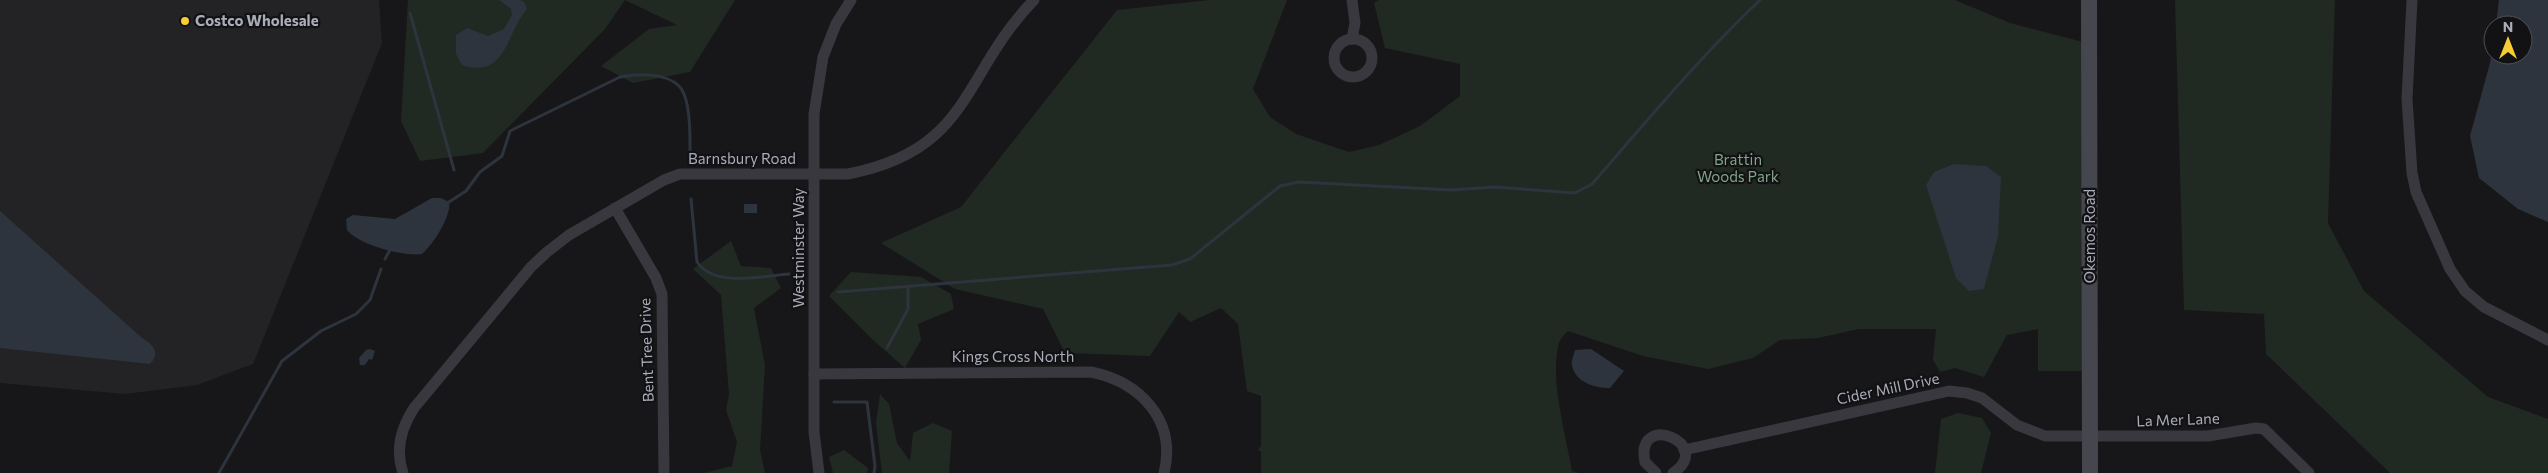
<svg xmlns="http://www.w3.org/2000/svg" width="2548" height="473" font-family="Commissioner,sans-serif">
	<rect width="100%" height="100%" fill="#171719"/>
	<path fill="#232326" d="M0,0H379L382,43L253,364L197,385L125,394L0,383Z"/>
	<g fill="#212923">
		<path d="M408,0H735L690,72L633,83L601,66L649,29L677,25L625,0L605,29L483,153L420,161L401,121Z"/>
		<path d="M1210,0H1287L1253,89L1270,117L1296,134L1349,152L1379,145L1420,126L1460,96V64L1385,48L1374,3L1379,0H1955L2010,23L2083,42L2082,371H2038V329L2007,335L1984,377L1955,368L1940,372L1933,360L1936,329H1859L1818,338L1780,340L1753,358L1708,369L1643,356L1568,331C1565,334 1560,339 1559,343C1549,378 1566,435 1572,471L1579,473H1261V451H1258L1261,445V396L1247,391L1238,324L1221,308L1190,322L1179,312L1150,356L1065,353L1043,309L955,289L881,243L961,207L1117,10Z"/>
		<path d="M2175,0H2335L2328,223L2364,291L2488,397L2548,419V473H2390L2266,354L2264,314L2184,310Z"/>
		<path d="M731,241L741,266L771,268L781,288L754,308L765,365L760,450L765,473H704L732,466L737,442L726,410L729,394L721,295L693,269Z"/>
		<path d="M851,272L921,277L951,294L954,309L918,324L921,340L905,368L873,340L829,296Z"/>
		<path d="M880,394L889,404L897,443L910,461L913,433L933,423L952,431L949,473H882L876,423Z"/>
		<path d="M1958,413L1982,418L1991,433L1981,473H1935L1941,419Z"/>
		<path d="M844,450L868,468L867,473H833L829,457Z"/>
	</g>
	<g fill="#2d343d">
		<path d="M499,0H520L524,2L527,9C506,32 507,80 462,65L456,54V35L467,28L488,36L504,29L512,15L511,9Z"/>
		<path d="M2499,0H2548V222L2518,209L2479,178L2470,136L2490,63L2493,44V55H2523V25H2496Z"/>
		<path d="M1954,164L1986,166L2001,177L1998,236L1984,289L1969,291L1956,278L1926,185L1934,172Z"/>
		<path d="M432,198H441L449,202C452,215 433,245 422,254C404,257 359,245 347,230L346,219L353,215L395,219Z"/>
		<rect x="744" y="204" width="13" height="9"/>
		<path d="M0,211L142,338C153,344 161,353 150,364L0,348Z"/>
		<path d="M370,349L375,351L372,360L369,359L365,365H360L359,358L366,350Z"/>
		<path d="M1591,349L1624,371L1610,388C1596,388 1575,383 1572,365C1571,361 1574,354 1575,350Z"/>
	</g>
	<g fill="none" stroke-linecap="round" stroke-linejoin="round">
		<g stroke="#2d343d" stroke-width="3">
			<path d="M410,13L454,170"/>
			<path d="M691,199L697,262C715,288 762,276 789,274"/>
			<path d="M449,202L466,191L480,172L502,156L510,131L620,77C637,74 665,72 679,86C691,98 690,137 690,153"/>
			<path d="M385,259L390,250"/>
			<path d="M838,292L1172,265L1190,259L1280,186L1299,182L1451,190L1495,187L1575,193L1592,184C1646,122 1700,57 1760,0"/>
			<path d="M887,348L908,309V287"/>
			<path d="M834,402H867L875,466L874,473"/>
			<path d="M219,473L282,361L321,331L356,314L370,300L381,269"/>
		</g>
		<g stroke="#38383e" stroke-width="11">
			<path d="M1352,0L1355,23L1352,39"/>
			<path d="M2412,0L2407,99L2412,173L2416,192L2450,269L2465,291L2484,307L2548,340"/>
			<circle cx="1353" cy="58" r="19"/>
			<path d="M615,208L656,278L662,294L664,473"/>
			<path d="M814,374L1091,372C1140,382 1177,420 1164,473"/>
			<path d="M1684,450L1949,391L1967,393L1982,398L2017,425L2045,436H2208L2256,428L2264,429L2309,473"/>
			<path d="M403,473C395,450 401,428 414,408L531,267L547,252L569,235L664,180L680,174H848C972,150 961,75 1034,0"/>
			<path d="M819,473L814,432V114L823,57L836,24L851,0"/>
			<path d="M1656,473L1645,462C1634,410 1716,444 1673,473"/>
		</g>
		<path stroke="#46474e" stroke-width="16" d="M2089,0L2090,473"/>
	</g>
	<circle fill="#f6cd32" stroke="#121214" stroke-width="2" cx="185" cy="21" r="5"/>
	<g text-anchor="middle" stroke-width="4.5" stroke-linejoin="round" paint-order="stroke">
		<g font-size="15" font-weight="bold" fill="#a9acb9" stroke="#121214" text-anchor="start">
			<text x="195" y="26">Costco Wholesale</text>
		</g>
		<g font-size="15" fill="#a9acb9" stroke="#121214">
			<text x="742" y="164">Barnsbury Road</text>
			<text transform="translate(2090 236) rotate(-90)" y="5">Okemos Road</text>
			<text transform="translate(799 248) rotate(-90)" y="5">Westminster Way</text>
			<text transform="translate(647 350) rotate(-92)" y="5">Bent Tree Drive</text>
			<text x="1013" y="362">Kings Cross North</text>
			<text transform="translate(1888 389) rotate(-12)" y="5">Cider Mill Drive</text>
			<text transform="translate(2178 420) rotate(-2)" y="5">La Mer Lane</text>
		</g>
		<g font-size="15" fill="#80a487" stroke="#121214">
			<text x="1738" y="165">Brattin<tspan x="1738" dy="17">Woods Park</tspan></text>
		</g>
	</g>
	<g transform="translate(2508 40)"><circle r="24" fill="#121214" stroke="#4e5056"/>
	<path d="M0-4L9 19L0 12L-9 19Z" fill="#f6cd32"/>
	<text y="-8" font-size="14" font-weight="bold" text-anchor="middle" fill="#a9acb9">N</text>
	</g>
</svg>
